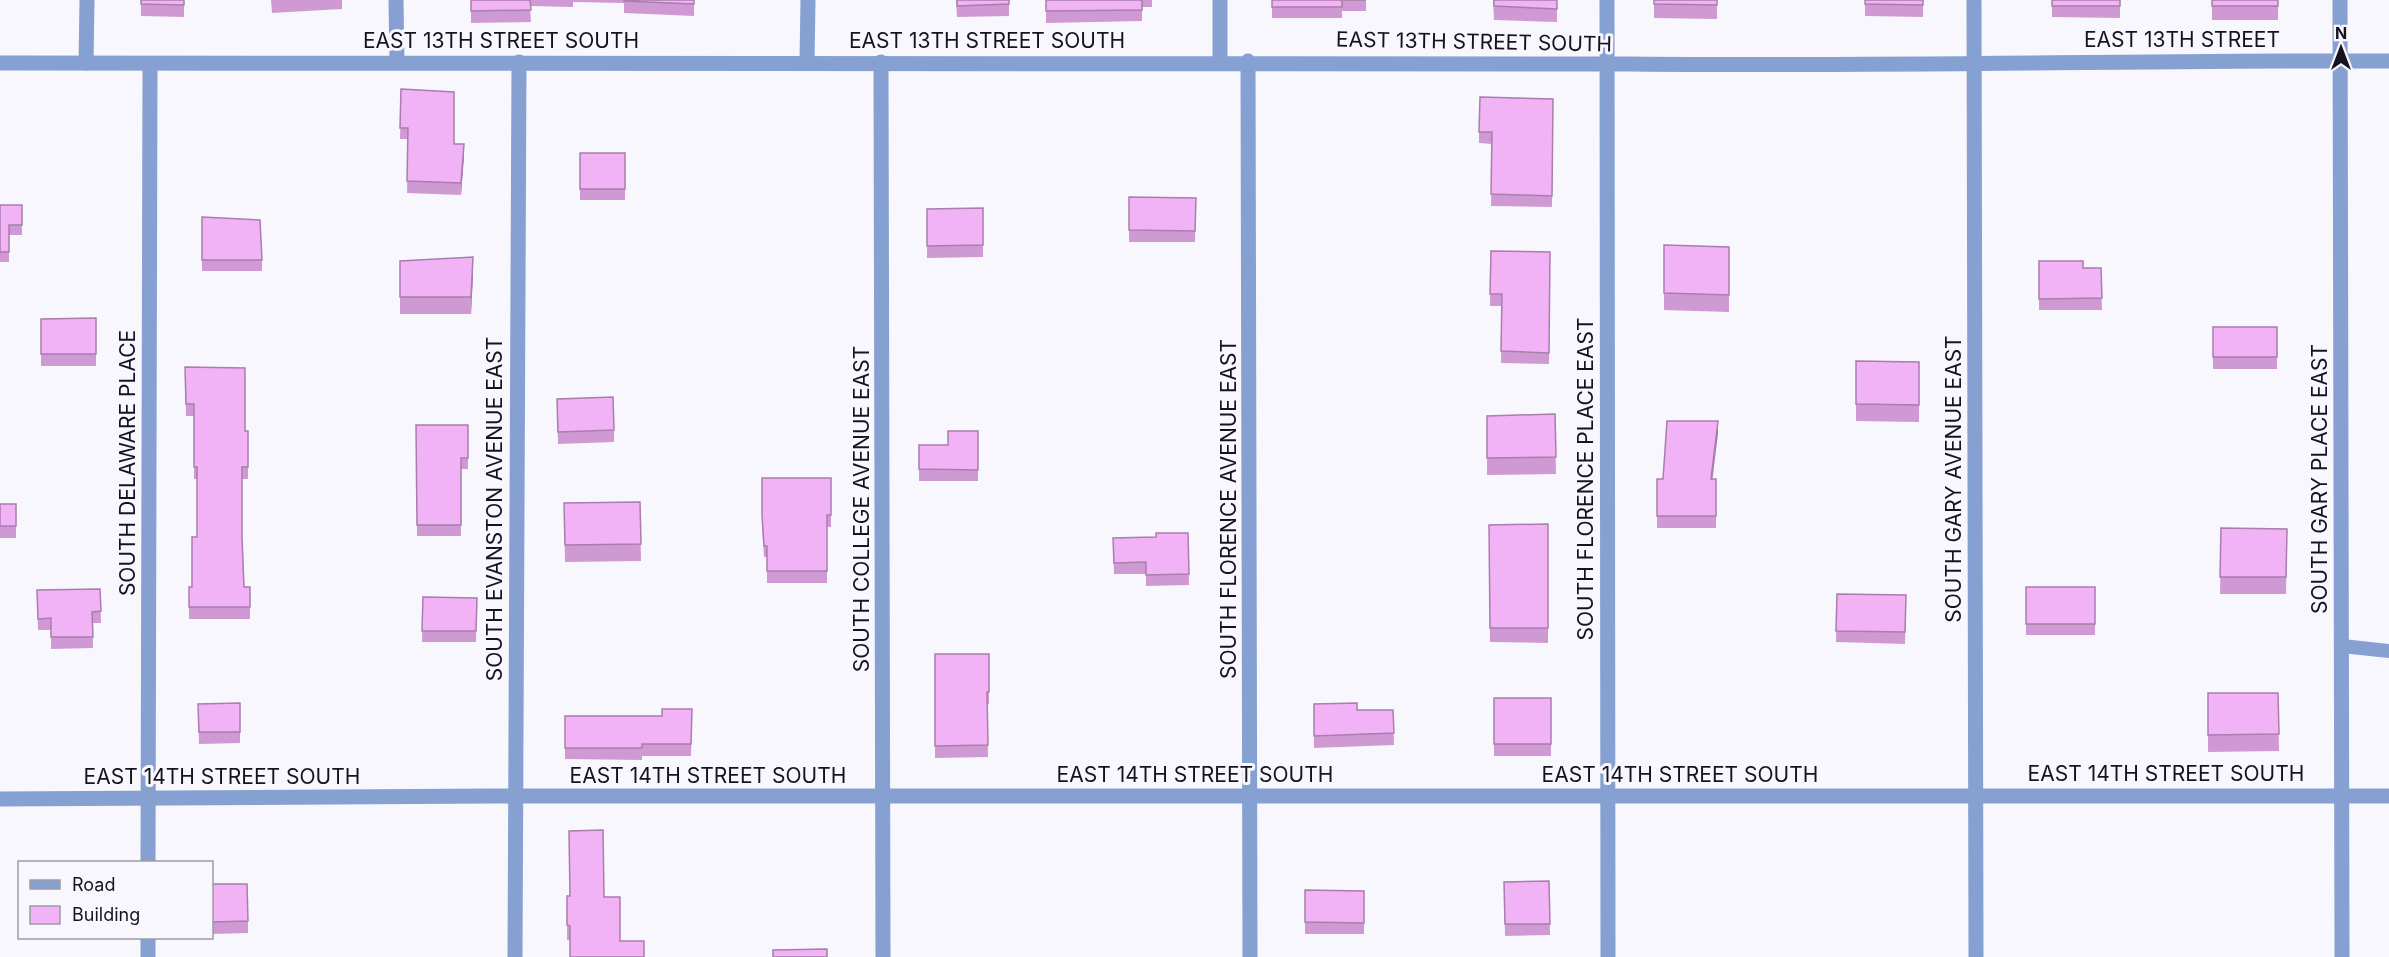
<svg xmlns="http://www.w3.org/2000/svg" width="2389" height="957" font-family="Inter,sans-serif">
	<rect width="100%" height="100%" fill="#f8f7fe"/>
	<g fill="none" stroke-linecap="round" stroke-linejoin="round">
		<path stroke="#85a0d1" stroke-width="14" d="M2342,646L2389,651"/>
		<g stroke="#85a0d1" stroke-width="15">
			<path d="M396,0L397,62"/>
			<path d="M1607,0L1608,957"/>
			<path d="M1974,0L1976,957"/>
			<path d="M2340,0L2342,957"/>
			<path d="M1220,61V0"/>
			<path d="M1248,61L1250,957"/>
			<path d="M807,62L808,0"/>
			<path d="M881,62L883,957"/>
			<path d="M0,63C544,64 1088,59 1633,64C1885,67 2137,60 2389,61"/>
			<path d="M86,63L87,0"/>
			<path d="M0,799L492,796H2389"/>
			<path d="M148,862L150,64"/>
			<path d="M148,938V957"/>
			<path d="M515,957L519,62"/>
		</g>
	</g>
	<g fill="#cf9ad4">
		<path d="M141,0H184V17L141,16Z"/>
		<path d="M271,0H342V9L272,13Z"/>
		<path d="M471,0H694V16L624,13V3L573,2V7L530,6L531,22L471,23Z"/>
		<path d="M956,0H1009V16L957,17Z"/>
		<path d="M1046,0H1152V7H1142V21L1046,23Z"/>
		<path d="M1272,0H1366V11H1342V18H1272Z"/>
		<path d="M1493,0H1557V22L1494,20Z"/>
		<path d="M1654,0H1717V19L1654,18Z"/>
		<path d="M1865,0H1923V17L1865,16Z"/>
		<path d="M2052,0H2120V18L2052,17Z"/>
		<rect x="2212" y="0" width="66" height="20"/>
		<path d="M401,89L454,144L464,155L461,195L407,193L408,139H400Z"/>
		<path d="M1553,99L1552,207L1491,206L1492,144L1479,143V132Z"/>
		<rect x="580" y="153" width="45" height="47"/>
		<path d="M1129,197L1196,198L1195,242H1129Z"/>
		<path d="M0,205H22V235H9V262H0Z"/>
		<path d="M983,208V257L927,258V209Z"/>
		<path d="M202,217L262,260V271H202Z"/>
		<path d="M1664,245L1729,247V312L1664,310Z"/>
		<path d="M1491,251L1550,252L1549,364L1501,363L1502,306H1490Z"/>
		<path d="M400,261L473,274L471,314H400Z"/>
		<path d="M2039,261L2083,268H2101L2102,310H2039Z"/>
		<path d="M96,318V366H41V319Z"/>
		<rect x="2213" y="327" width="64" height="42"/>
		<path d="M1856,361L1919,362V422L1856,421Z"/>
		<path d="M185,378L245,431H248V479H242V537L244,587H250V619H189V587H192L197,537V479H194V416H186Z"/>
		<path d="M557,399L614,430V442L558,444Z"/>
		<path d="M1555,414L1556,474L1487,475V416Z"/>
		<path d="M416,425H468V469H461V536H417Z"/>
		<path d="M978,431V481H919V445H948Z"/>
		<path d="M1718,433L1712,479H1716V528H1657V479H1663Z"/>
		<path d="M762,478H831V527H827V583H767V557H764L762,526Z"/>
		<path d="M640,502L641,561L565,562L564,503Z"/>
		<rect x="0" y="504" width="16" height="34"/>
		<path d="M1548,524V643L1490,642L1489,525Z"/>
		<path d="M2221,528L2287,529L2286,594H2220Z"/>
		<path d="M1188,533L1189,585L1146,586V574H1114L1113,538L1156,537Z"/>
		<rect x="2026" y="587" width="69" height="48"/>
		<path d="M100,589L101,623H93V648L51,649V630H38L37,590Z"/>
		<path d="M1837,594L1906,595L1905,644L1836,642Z"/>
		<path d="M423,597L477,598L476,642H422Z"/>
		<path d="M935,654H989V704H987L988,757L935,758Z"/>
		<path d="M2208,693H2278L2279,751L2208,752Z"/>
		<rect x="1494" y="698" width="57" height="58"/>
		<path d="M240,703V743L199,744L198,704Z"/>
		<path d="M1314,704L1357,710H1393L1394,745L1314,748Z"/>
		<path d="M692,709L691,756H642V760L565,759V716H662Z"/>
		<path d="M603,830L570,940H567V896H569Z"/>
		<path d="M1549,881L1550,935L1505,936L1504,882Z"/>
		<path d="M212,884L248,921V933L212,934Z"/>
		<path d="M1305,890L1364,891V934H1305Z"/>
	</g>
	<g fill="#a97dac">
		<path d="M464,144V155L461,195V183Z"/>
		<path d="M473,257V274L471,314V297Z"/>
		<path d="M1718,421V433L1711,491V479Z"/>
	</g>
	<g fill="#f1b3f6" stroke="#a97dac" stroke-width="1.5">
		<path d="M141,0H184V5L141,4Z"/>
		<path d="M471,0H530L531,10L471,11Z"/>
		<path d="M624,0H694V4L624,1Z"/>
		<path d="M957,0H1009V4L957,6Z"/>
		<path d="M1046,0H1142V10L1046,11Z"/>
		<path d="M1272,0H1366H1342V7H1272Z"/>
		<path d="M1494,0H1557V9L1494,6Z"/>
		<path d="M1654,0H1717V5L1654,4Z"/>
		<path d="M1865,0H1923V5L1865,4Z"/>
		<rect x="2052" y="0" width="68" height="6"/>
		<rect x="2212" y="0" width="66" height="6"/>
		<path d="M401,89L454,92V144H464L461,183L407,181L408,128H400Z"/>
		<path d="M1480,97L1553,99L1552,196L1491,194L1492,132H1479Z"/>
		<rect x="580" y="153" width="45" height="36"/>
		<path d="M1129,197L1196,198L1195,231L1129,230Z"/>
		<path d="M0,205H22V225H9V252H0Z"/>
		<path d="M983,208V245L927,246V209Z"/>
		<path d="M202,217L260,220L262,260H202Z"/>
		<path d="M1664,245L1729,247V295L1664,293Z"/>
		<path d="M1491,251L1550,252L1549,353L1501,351L1502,294H1490Z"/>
		<path d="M473,257L471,297H400V261Z"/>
		<path d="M2039,261H2083V268H2101L2102,298L2039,299Z"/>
		<path d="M96,318V354H41V319Z"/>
		<rect x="2213" y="327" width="64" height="30"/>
		<path d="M1856,361L1919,362V405L1856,404Z"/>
		<path d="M185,367L245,368V431H248V467H242V537L244,587H250V607H189V587H192V537H197V467H194V404H186Z"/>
		<path d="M613,397L614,430L558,432L557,399Z"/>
		<path d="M1555,414L1556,457L1487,458V416Z"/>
		<path d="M1667,421H1718L1711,479H1716V516H1657V479H1663Z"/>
		<path d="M416,425H468V458H461V525H417Z"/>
		<path d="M948,431H978V470L919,469V445H948Z"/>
		<path d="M762,478H831V515H827V571H767V546H764L762,515Z"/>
		<path d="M640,502L641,544L565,545L564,503Z"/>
		<rect x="0" y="504" width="16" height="22"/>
		<path d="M1548,524V628H1490L1489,525Z"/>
		<path d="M2221,528L2287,529L2286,577H2220Z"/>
		<path d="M1156,533H1188L1189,574L1146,575V562L1114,563L1113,538L1156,537Z"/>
		<rect x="2026" y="587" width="69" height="37"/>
		<path d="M100,589L101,611L92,612L93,637H51V618L38,619L37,590Z"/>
		<path d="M1837,594L1906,595L1905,632L1836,631Z"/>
		<path d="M423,597L477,598L476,631H422Z"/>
		<path d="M935,654H989V692H987L988,745L935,746Z"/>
		<path d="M2208,693H2278L2279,734L2208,735Z"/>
		<rect x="1494" y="698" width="57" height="46"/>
		<path d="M240,703V732H199L198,704Z"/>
		<path d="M1357,703V710H1393L1394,733L1314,736V704Z"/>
		<path d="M662,709H692L691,744H642V748H565V716H662Z"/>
		<path d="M603,830L604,897H620V941H644V957H570V926L567,925V896H570L569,831Z"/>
		<path d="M1549,881L1550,924H1505L1504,882Z"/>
		<path d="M212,884H247L248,921L212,922Z"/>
		<path d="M1305,890L1364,891V923L1305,922Z"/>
		<path d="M827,949V957H773V950Z"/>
	</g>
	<g text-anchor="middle" stroke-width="6" stroke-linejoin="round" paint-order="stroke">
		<g font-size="21" fill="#15131f" stroke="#f8f7fe">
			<text x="2182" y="47">EAST 13TH STREET</text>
			<text x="501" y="48">EAST 13TH STREET SOUTH</text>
			<text x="987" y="48">EAST 13TH STREET SOUTH</text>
			<text transform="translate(1474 42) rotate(1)" y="7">EAST 13TH STREET SOUTH</text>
			<text transform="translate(128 463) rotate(-90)" y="7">SOUTH DELAWARE PLACE</text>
			<text transform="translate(1586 479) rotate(-90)" y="7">SOUTH FLORENCE PLACE EAST</text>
			<text transform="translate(1954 479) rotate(-90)" y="7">SOUTH GARY AVENUE EAST</text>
			<text transform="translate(2320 479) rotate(-90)" y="7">SOUTH GARY PLACE EAST</text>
			<text transform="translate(495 509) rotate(-90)" y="7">SOUTH EVANSTON AVENUE EAST</text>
			<text transform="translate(862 509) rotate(-90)" y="7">SOUTH COLLEGE AVENUE EAST</text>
			<text transform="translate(1229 509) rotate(-90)" y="7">SOUTH FLORENCE AVENUE EAST</text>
			<text x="2166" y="781">EAST 14TH STREET SOUTH</text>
			<text x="1195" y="782">EAST 14TH STREET SOUTH</text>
			<text x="1680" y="782">EAST 14TH STREET SOUTH</text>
			<text x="708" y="783">EAST 14TH STREET SOUTH</text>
			<text x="222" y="784">EAST 14TH STREET SOUTH</text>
		</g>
	</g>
	<rect x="18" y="861" width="195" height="78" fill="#f8f7fe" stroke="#9d9ca5" stroke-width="1.5"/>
	<rect x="30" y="880" width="30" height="9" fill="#85a0d1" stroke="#9d9ca5" stroke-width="1.5"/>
	<text x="72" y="891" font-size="18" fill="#15131f">Road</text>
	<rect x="30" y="906" width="30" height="18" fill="#f1b3f6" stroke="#9d9ca5" stroke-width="1.5"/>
	<text x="72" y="921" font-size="18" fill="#15131f">Building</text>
	<g transform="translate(2341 48)" stroke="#f8f7fe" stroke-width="4.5" paint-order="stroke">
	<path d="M0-4.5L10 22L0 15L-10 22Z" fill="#15131f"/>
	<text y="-9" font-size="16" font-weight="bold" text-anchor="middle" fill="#15131f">N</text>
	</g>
</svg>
